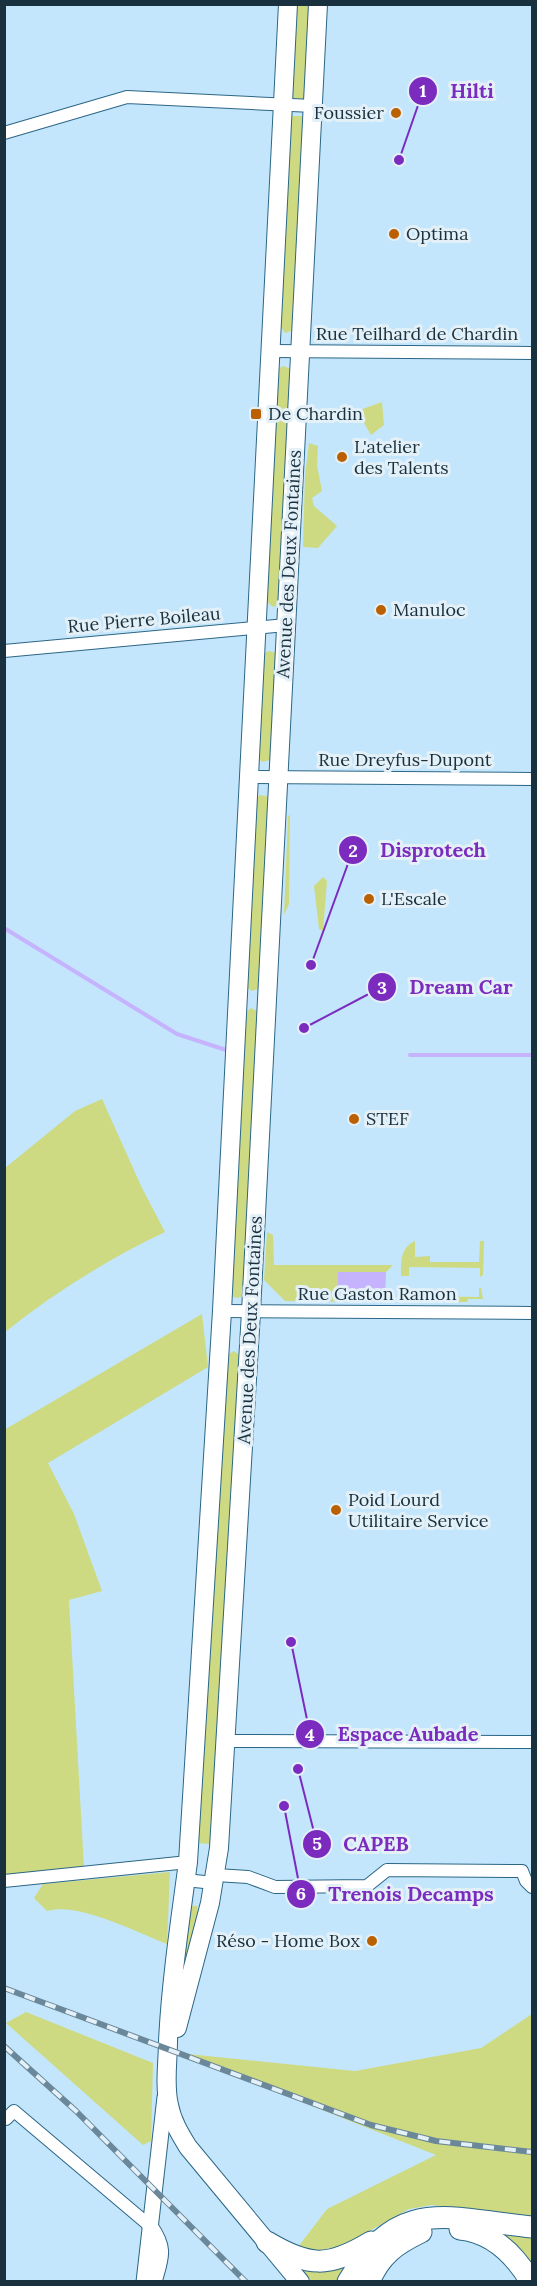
<svg xmlns="http://www.w3.org/2000/svg" width="537" height="2286" font-family="Lora,serif">
	<rect width="100%" height="100%" fill="#c3e6fc"/>
	<g fill="#cdda81">
		<path d="M294,5H312L305,99L291,98Z"/>
		<path d="M291,116H303L306,119L294,330L285,333L278,322Z"/>
		<path d="M283,366L291,369L281,603L273,607L266,601L278,369Z"/>
		<path d="M382,402L384,425L371,435L357,411Z"/>
		<path d="M309,443L318,446L317,465L322,491L312,498L314,506L337,526L318,548L303,547L305,476Z"/>
		<path d="M269,651L277,653L273,759L263,762L258,759L264,653Z"/>
		<path d="M260,795L266,796L270,799L261,988L252,991L246,987L256,798Z"/>
		<path d="M290,815L289,904L284,915L288,816Z"/>
		<path d="M323,877L327,881L323,931L319,929L314,886Z"/>
		<path d="M251,1008L259,1012L245,1296L236,1298L232,1296L244,1014Z"/>
		<path d="M102,1099L142,1188L165,1232C108,1259 54,1293 5,1332V1168L75,1111Z"/>
		<path d="M267,1232L273,1235L274,1265H393L386,1272H339L385,1297V1289L391,1294L389,1302L285,1301L264,1280Z"/>
		<path d="M415,1241V1257L430,1256V1262H479L480,1241H484L483,1275L480,1277V1268L409,1267V1276H401C401,1262 400,1248 415,1241Z"/>
		<path d="M402,1287H408L409,1296L479,1297V1288H481L483,1299H468L467,1302H402Z"/>
		<path d="M202,1314L208,1367L48,1463L74,1514L102,1591L69,1600L84,1868L4,1877V1430Z"/>
		<path d="M234,1351L241,1356L212,1844L195,1843L226,1356Z"/>
		<path d="M170,1872L167,1944C135,1932 79,1902 47,1911L34,1898L43,1884Z"/>
		<path d="M192,1906H197L198,1913L184,1969L189,1910Z"/>
		<path d="M26,2012L153,2063L151,2141L143,2145L6,2023Z"/>
		<path d="M532,2014V2217H501L432,2205L409,2209L344,2245L313,2252L298,2247L327,2209L436,2155L178,2053L355,2071L481,2048Z"/>
		<path d="M497,2233L532,2236V2272Z"/>
		<path d="M356,2258L342,2281H310L297,2265Z"/>
	</g>
	<path fill="#c6b3fe" d="M338,1272H386L385,1297L338,1296Z"/>
	<g fill="none" stroke-linecap="round" stroke-linejoin="round">
		<g stroke="#c6b3fe" stroke-width="4">
			<path d="M4,928L177,1034L226,1050"/>
			<path d="M410,1055H532"/>
		</g>
		<g stroke="#2c6686" stroke-width="14">
			<g id="minor">
				<path d="M4,133L127,97L313,106"/>
				<path d="M271,351L532,353"/>
				<path d="M4,651L286,625"/>
				<path d="M250,777L532,779"/>
				<path d="M222,1311L532,1313"/>
				<path d="M225,1741L532,1742"/>
				<path d="M216,1875L248,1877L275,1887L367,1886L387,1870L522,1871L526,1881L532,1887"/>
				<path d="M185,1880L214,1883"/>
				<path d="M4,1881L188,1862"/>
				<path d="M6,2119L14,2111L150,2226"/>
			</g>
		</g>
		<g stroke="#2c6686" stroke-width="17">
			<g id="tertiary">
				<path d="M150,2226C166,2249 161,2257 154,2282"/>
				<path d="M144,2282L165,2097"/>
			</g>
		</g>
		<g stroke="#2c6686" stroke-width="20">
			<g id="primary">
				<path d="M288,4L222,1311L188,1862C180,1922 171,1981 168,2041C168,2062 164,2085 169,2105C172,2121 180,2134 188,2147L300,2282"/>
				<path d="M177,2028L210,1903L219,1848L251,1312L318,4"/>
			</g>
		</g>
		<g stroke="#2c6686" stroke-width="23">
			<g id="motorway">
				<path d="M460,2229C492,2232 515,2255 531,2282"/>
				<path d="M267,2242C309,2267 328,2268 371,2242"/>
				<path d="M348,2282C398,2194 449,2219 532,2227"/>
				<path d="M369,2282C380,2255 396,2244 421,2232"/>
			</g>
		</g>
		<use href="#minor" stroke="#fff" stroke-width="12"/>
		<use href="#tertiary" stroke="#fff" stroke-width="15"/>
		<use href="#primary" stroke="#fff" stroke-width="18"/>
		<use href="#motorway" stroke="#fff" stroke-width="21"/>
		<g stroke="#6b889a" stroke-width="6">
			<g id="rail">
				<path d="M4,1988L371,2125L436,2141L532,2152"/>
				<path d="M4,2046L76,2111L246,2282"/>
			</g>
		</g>
		<use href="#rail" stroke="#e4f0f7" stroke-width="4" stroke-dasharray="11" stroke-linecap="butt"/>
	</g>
	<g fill="#bb6001" stroke="#e4f0f7" stroke-width="2">
		<circle cx="396" cy="113" r="6"/>
		<circle cx="394" cy="234" r="6"/>
		<rect x="250" y="408" width="12" height="12" rx="3"/>
		<circle cx="342" cy="457" r="6"/>
		<circle cx="381" cy="610" r="6"/>
		<circle cx="369" cy="899" r="6"/>
		<circle cx="354" cy="1119" r="6"/>
		<circle cx="336" cy="1510" r="6"/>
		<circle cx="372" cy="1941" r="6"/>
	</g>
	<g text-anchor="middle" stroke-width="6" stroke-linejoin="round" paint-order="stroke">
		<g font-size="18" fill="#19313f" stroke="#e4f0f7" text-anchor="start">
			<text x="384" y="119" text-anchor="end">Foussier</text>
			<text x="406" y="240">Optima</text>
			<text x="268" y="420">De Chardin</text>
			<text x="354" y="453">L'atelier<tspan x="354" dy="21">des Talents</tspan></text>
			<text x="393" y="616">Manuloc</text>
			<text x="381" y="905">L'Escale</text>
			<text x="366" y="1125">STEF</text>
			<text x="348" y="1506">Poid Lourd<tspan x="348" dy="21">Utilitaire Service</tspan></text>
			<text x="360" y="1947" text-anchor="end">Réso - Home Box</text>
		</g>
		<g font-size="18" fill="#19313f" stroke="#e4f0f7">
			<text x="417" y="340">Rue Teilhard de Chardin</text>
			<text transform="translate(289 564) rotate(-87)" y="6">Avenue des Deux Fontaines</text>
			<text transform="translate(144 620) rotate(-5)" y="6">Rue Pierre Boileau</text>
			<text x="405" y="766">Rue Dreyfus-Dupont</text>
			<text x="377" y="1300">Rue Gaston Ramon</text>
			<text transform="translate(250 1330) rotate(-87)" y="6">Avenue des Deux Fontaines</text>
		</g>
	</g>
	<path fill="none" stroke="#7b2cbf" stroke-width="2" d="M399 160L423 91M311 965L353 850M304 1028L382 987M291 1642L310 1734M298 1769L317 1844M284 1806L301 1894"/>
	<g fill="#7b2cbf" stroke="#e4f0f7" stroke-width="2">
		<circle cx="399" cy="160" r="6"/>
		<circle cx="311" cy="965" r="6"/>
		<circle cx="304" cy="1028" r="6"/>
		<circle cx="291" cy="1642" r="6"/>
		<circle cx="298" cy="1769" r="6"/>
		<circle cx="284" cy="1806" r="6"/>
		<circle cx="423" cy="91" r="15"/>
		<circle cx="353" cy="850" r="15"/>
		<circle cx="382" cy="987" r="15"/>
		<circle cx="310" cy="1734" r="15"/>
		<circle cx="317" cy="1844" r="15"/>
		<circle cx="301" cy="1894" r="15"/>
	</g>
	<g font-size="18" text-anchor="middle" font-weight="bold" fill="#fff">
		<text x="423" y="97">1</text>
		<text x="353" y="857">2</text>
		<text x="382" y="994">3</text>
		<text x="310" y="1741">4</text>
		<text x="317" y="1850">5</text>
		<text x="301" y="1900">6</text>
	</g>
	<g font-size="20" text-anchor="middle" font-weight="bold" fill="#7b2cbf" stroke="#e4f0f7" stroke-width="6" stroke-linejoin="round" paint-order="stroke">
		<text x="472" y="98">Hilti</text>
		<text x="433" y="857">Disprotech</text>
		<text x="461" y="994">Dream Car</text>
		<text x="408" y="1741">Espace Aubade</text>
		<text x="376" y="1851">CAPEB</text>
		<text x="411" y="1901">Trenois Decamps</text>
	</g>
	<rect width="537" height="2286" fill="none" stroke="#19313f" stroke-width="12"/>
</svg>
